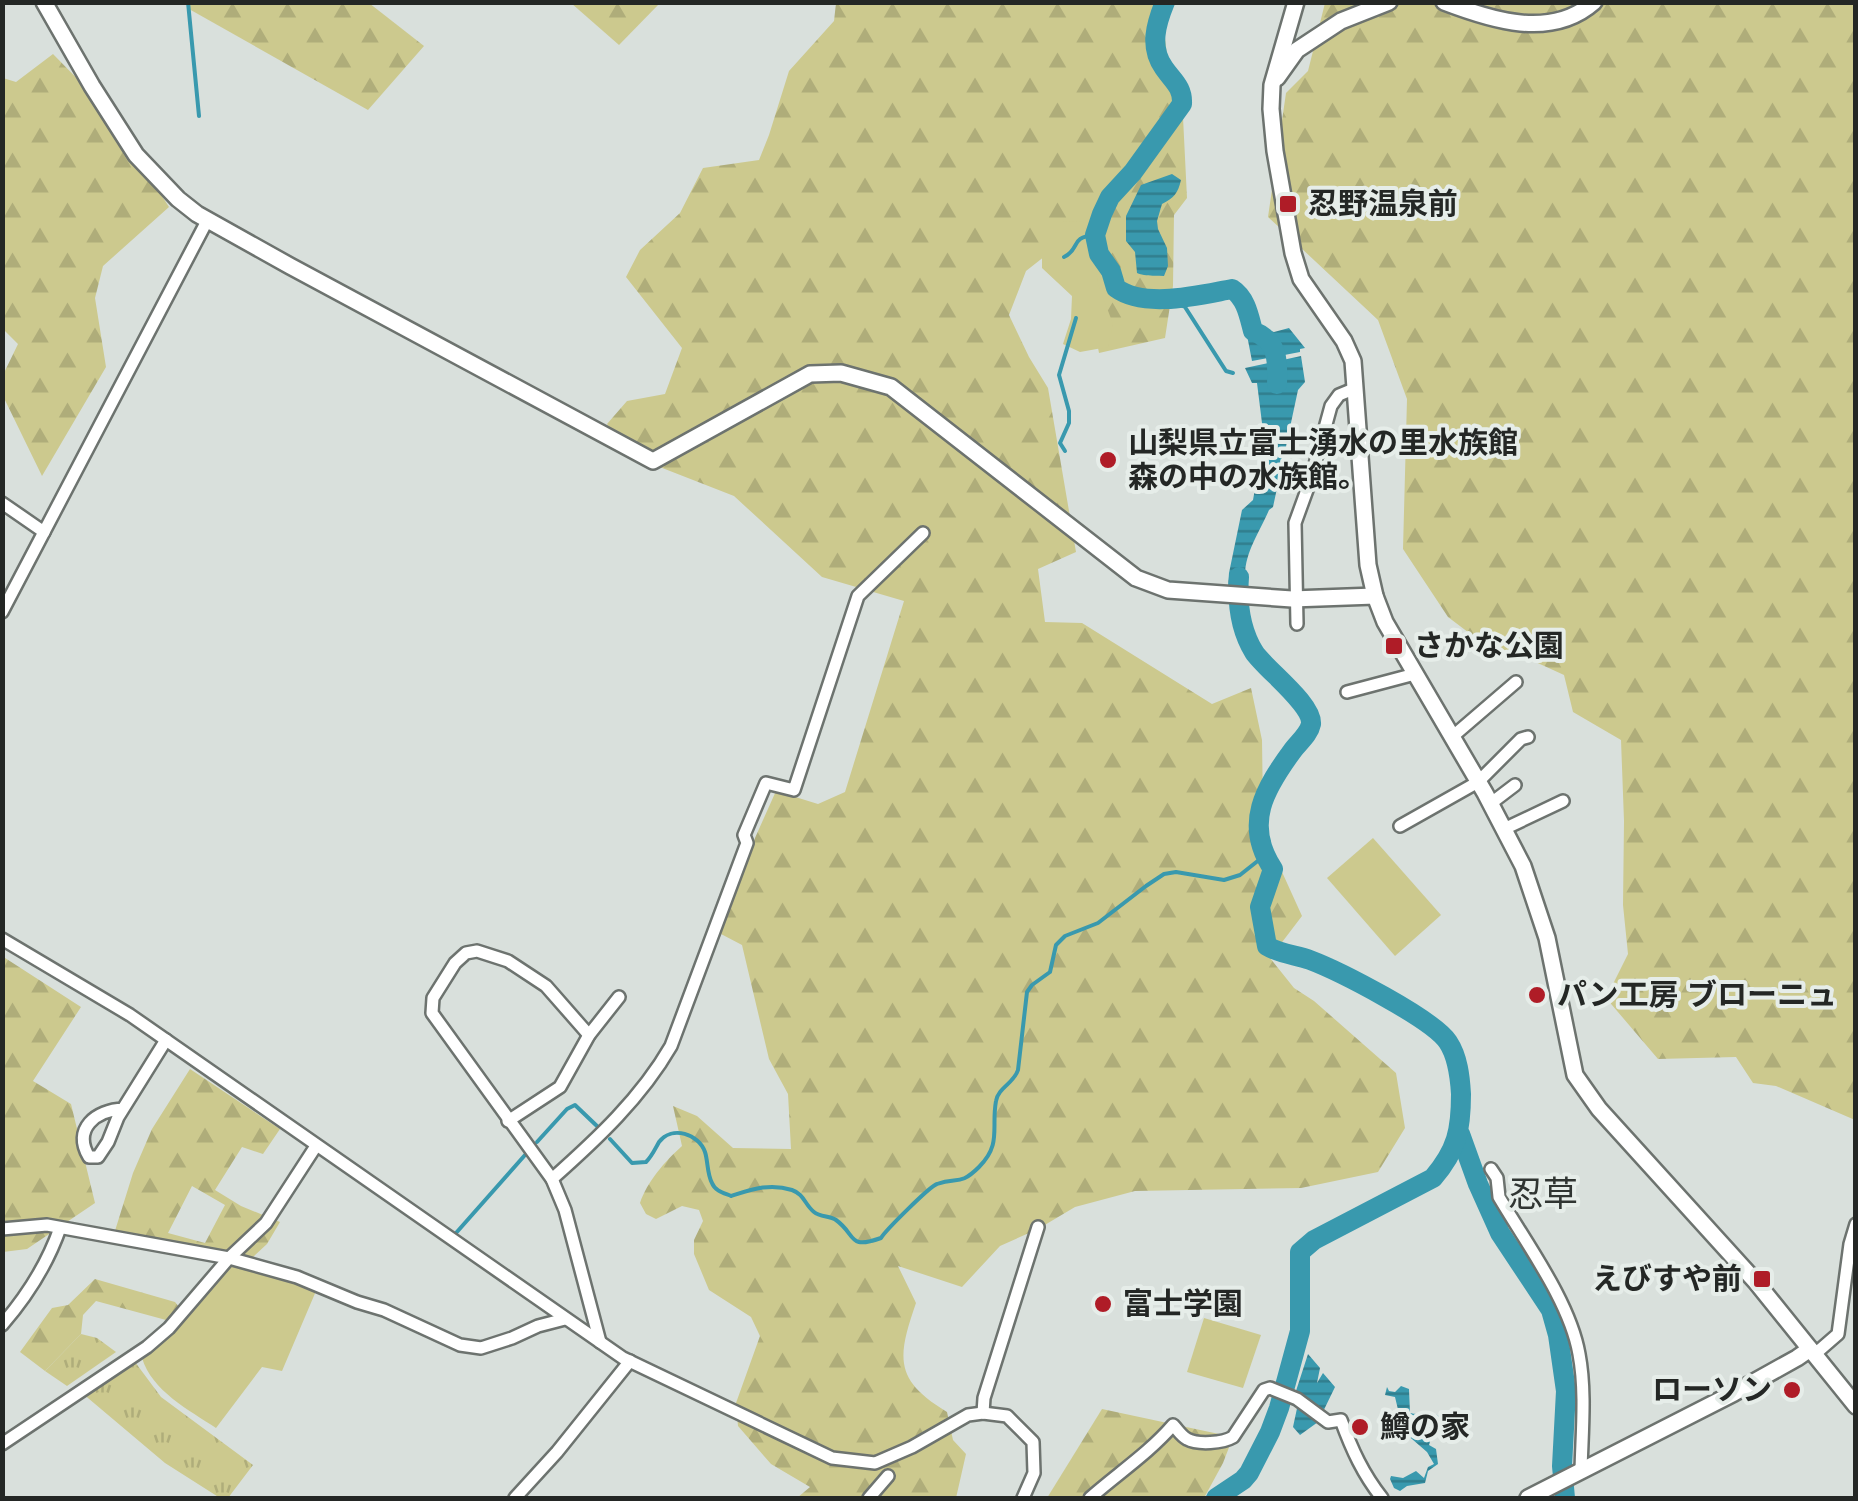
<svg xmlns="http://www.w3.org/2000/svg" width="1858" height="1501" font-family="'Work Sans','Noto Sans JP',sans-serif">
	<defs>
		<pattern id="grass-tufts" width="24" height="20" patternUnits="userSpaceOnUse" patternTransform="scale(2.5)"><rect width="24" height="20" fill="#ccc98e"/><path d="M3 7l-1-3M5 7V3M7 7l1-3M15 17l-1-3M17 17v-4M19 17l1-3" fill="none" stroke="#afad7a"/></pattern>
		<pattern id="forest-firs" width="22" height="20" patternUnits="userSpaceOnUse" patternTransform="scale(2.5)"><rect width="22" height="20" fill="#ccc98e"/><path d="M5 1l3.5 6h-7zM16 11l3.5 6h-7z" fill="#afad7a"/></pattern>
		<pattern id="water-rules" width="6" height="5" patternUnits="userSpaceOnUse" patternTransform="scale(2.5)"><rect width="6" height="5" fill="#3999ae"/><path d="M0 2.5h6" fill="none" stroke="#307d8d"/></pattern>
	</defs>
	<rect width="100%" height="100%" fill="#d9e0dc"/>
	<g fill="url(#grass-tufts)">
		<path d="M81,1334L97,1338L116,1352L67,1386L45,1371Z"/>
		<path d="M135,1362L161,1397L253,1465L228,1498H220L165,1463L82,1393Z"/>
	</g>
	<g fill="url(#forest-firs)" fill-rule="evenodd">
		<path d="M186,3H369L424,46L368,110L189,9Z"/>
		<path d="M571,3H660L619,45Z"/>
		<path d="M836,3H1176L1163,20L1167,56L1183,117L1187,198L1174,215L1173,286L1165,338L1099,353L1085,281L1054,249L1026,271L1009,315L1029,357L1048,388L1076,552L1038,569L1045,622L1082,623L1212,704L1251,688L1262,740L1263,809L1268,841L1302,916L1270,958L1294,988L1314,1001L1396,1073L1405,1128L1378,1172L1301,1188L1135,1191L1075,1207L1038,1229L1000,1246L962,1287L898,1266L916,1303C897,1358 894,1380 947,1412L953,1440L966,1454L956,1498H797L810,1487L771,1464L738,1426L736,1403L760,1336L751,1317L709,1290L694,1254V1240L703,1221L699,1210L682,1206L656,1219L646,1214L640,1203C647,1182 665,1161 682,1146L673,1106L697,1116L733,1148L791,1149L788,1094L769,1059L742,945L721,934L755,838L776,791L818,804L845,792L904,601L822,577L734,496L629,455L607,424L627,401L665,394L682,348L626,277L640,250L680,213L703,168L759,160L769,135L789,71L834,21Z"/>
		<path d="M1325,3H1855V1120L1776,1086L1753,1083L1736,1057L1658,1059L1606,998L1628,954L1623,905L1624,821L1621,740L1573,712L1564,675L1518,654L1489,648L1448,617L1403,549L1407,399L1378,320L1268,217L1286,93L1308,71Z"/>
		<path d="M53,54L104,106L169,207L103,266L95,298L106,367L42,476L3,396L2,377L18,344L3,329V78L16,82Z"/>
		<path d="M2,956L81,1007L33,1081L71,1104L95,1203L27,1249L3,1252Z"/>
		<path d="M190,1069L280,1129L263,1154L242,1147L215,1190L241,1206L280,1222L267,1244L253,1257L114,1234L133,1173L152,1129ZM192,1186L225,1205L205,1243L168,1233Z"/>
		<path d="M95,1279L175,1302L179,1307L166,1320L96,1301L83,1315L81,1334L45,1371L20,1352L52,1308L68,1305Z"/>
		<path d="M1102,1409L1233,1437L1223,1463L1204,1498H1047Z"/>
	</g>
	<g fill="#ccc98e">
		<path d="M1083,221L1092,244L1098,284L1113,324L1108,347L1080,352L1063,344L1071,319L1072,296L1042,268V251L1063,222Z"/>
		<path d="M1373,838L1441,915L1395,956L1327,878Z"/>
		<path d="M230,1266L290,1282L316,1291L282,1371L262,1367L216,1428C189,1410 152,1391 142,1358L168,1338Z"/>
		<path d="M1204,1318L1261,1335L1243,1388L1187,1372Z"/>
	</g>
	<g fill="url(#water-rules)">
		<path d="M1172,174L1181,180C1178,193 1174,198 1162,204L1157,221L1158,229L1167,248L1168,266L1164,276C1154,275 1147,277 1137,273L1135,252L1126,241V216L1141,185Z"/>
		<path d="M1245,325L1274,332L1289,328L1305,348L1300,349V352L1252,361Z"/>
		<path d="M1301,356L1305,382L1298,390L1273,507L1269,510C1258,536 1239,560 1247,589L1228,587L1229,573L1242,510L1253,500L1264,439L1257,383H1252L1245,368Z"/>
		<path d="M1308,1354L1320,1368L1317,1383L1323,1373L1335,1387L1318,1422L1300,1435L1293,1427L1299,1399L1295,1394Z"/>
		<path d="M1401,1386L1409,1389L1410,1413C1425,1417 1440,1404 1446,1430L1445,1431L1436,1423L1428,1430L1432,1435L1429,1445L1436,1449L1438,1464L1428,1471L1425,1483L1407,1486L1400,1491L1394,1488L1390,1479L1391,1476L1403,1478L1416,1471L1424,1478L1428,1467L1434,1464L1427,1452L1405,1433L1406,1426L1401,1422L1395,1397L1385,1395L1387,1387L1389,1391L1395,1392Z"/>
	</g>
	<g fill="none" stroke-linecap="round" stroke-linejoin="round">
		<g stroke="#3999ae" stroke-width="4">
			<path d="M188,2L199,116"/>
			<path d="M1064,257C1081,249 1069,237 1095,235"/>
			<path d="M1170,301L1185,307L1226,371L1233,373"/>
			<path d="M1065,451L1060,443L1069,423V411L1059,375L1076,318"/>
			<path d="M610,1139L632,1163L646,1162C652,1156 655,1149 659,1142C672,1125 699,1134 705,1152C708,1161 707,1174 712,1183C715,1191 724,1193 731,1196C753,1189 770,1183 792,1190C804,1194 805,1205 814,1212C820,1217 830,1216 836,1220C857,1235 847,1250 881,1238C885,1231 930,1186 937,1184C957,1176 959,1187 979,1167C1002,1144 991,1128 996,1101C998,1088 1014,1083 1018,1070L1027,992L1032,985L1050,972L1056,945L1065,936L1098,923L1146,886L1164,874L1176,872L1224,880L1240,875L1264,856"/>
			<path d="M537,1142L567,1109L575,1105L598,1127"/>
			<path d="M456,1233L525,1155"/>
		</g>
		<g stroke="#3999ae" stroke-width="20">
			<path d="M1165,2C1156,24 1149,47 1164,68C1173,81 1183,87 1182,104L1133,172L1110,197L1102,214L1095,235L1099,254L1111,271L1116,288C1145,309 1199,295 1232,289C1246,298 1249,316 1253,331C1278,341 1278,360 1277,384"/>
			<path d="M1460,1134L1478,1184L1500,1233L1551,1310L1558,1335L1566,1391L1562,1466L1565,1498"/>
			<path d="M1216,1498L1243,1480L1249,1473L1270,1432L1279,1408L1300,1331V1252L1314,1240L1433,1178C1457,1150 1461,1130 1461,1094C1460,1077 1458,1057 1448,1042C1433,1019 1339,971 1310,960C1296,955 1280,954 1267,946L1260,907L1273,869C1243,824 1265,788 1293,750C1299,742 1309,734 1311,724C1313,704 1265,669 1254,652C1240,629 1237,603 1239,577"/>
		</g>
		<g stroke="#6d736f" stroke-width="16">
			<g id="minor">
				<path d="M2,503L44,532"/>
				<path d="M2,612L207,221"/>
				<path d="M1297,624L1295,523L1311,479L1331,406L1339,395L1356,388"/>
				<path d="M1347,692L1415,674"/>
				<path d="M1452,737L1516,682"/>
				<path d="M1490,804L1515,785"/>
				<path d="M1400,826L1478,782L1521,739L1528,737"/>
				<path d="M1504,829L1563,801"/>
				<path d="M2,939L130,1015L623,1358L832,1458L875,1463L912,1447L968,1415L983,1413L1007,1416L1033,1442L1034,1473L1023,1498"/>
				<path d="M589,1035L546,986L508,961L477,951L466,953L455,963L433,998L432,1013L552,1179L565,1210L600,1342"/>
				<path d="M123,1109C96,1110 72,1129 89,1157H98L108,1142L118,1117L166,1040"/>
				<path d="M508,1121L560,1087L589,1035L619,997"/>
				<path d="M1491,1169L1497,1178L1499,1197C1526,1243 1570,1302 1579,1354C1586,1391 1582,1432 1581,1470"/>
				<path d="M552,1179C597,1139 641,1098 671,1046L747,843L744,835L766,783L794,790L858,596L923,533"/>
				<path d="M2,1229L47,1225L229,1258L297,1277L357,1302L384,1310L460,1345L481,1348L512,1338L538,1326L565,1319"/>
				<path d="M2,1325C28,1295 47,1265 60,1228"/>
				<path d="M1815,1354L1838,1334L1850,1244L1856,1224"/>
				<path d="M983,1413L984,1398L1038,1227"/>
				<path d="M2,1444L147,1347L169,1328L229,1258L266,1223L316,1146"/>
				<path d="M515,1498L557,1452L630,1361"/>
				<path d="M869,1498L888,1476"/>
				<path d="M1090,1498C1117,1474 1149,1453 1173,1425C1178,1430 1181,1436 1187,1439C1198,1445 1223,1443 1233,1437L1264,1390L1270,1388L1297,1399L1328,1422L1341,1420C1352,1450 1363,1474 1382,1498"/>
			</g>
		</g>
		<g stroke="#6d736f" stroke-width="20">
			<g id="tertiary">
				<path d="M44,2L92,86L136,155L178,199L197,214L290,266L653,461L810,374L841,373L891,387L1136,578L1168,590L1292,599L1375,596"/>
				<path d="M1296,2L1272,85L1271,109L1275,151L1293,253L1301,279L1344,341L1353,361L1368,565L1375,596L1385,622L1485,793L1523,866L1547,938L1575,1075L1599,1109L1756,1282L1856,1406"/>
				<path d="M1444,2C1491,20 1551,40 1594,2"/>
				<path d="M1277,78L1297,50L1341,21L1389,2"/>
				<path d="M1528,1498L1734,1393L1797,1358L1810,1349"/>
			</g>
		</g>
		<use href="#minor" stroke="#fff" stroke-width="11"/>
		<use href="#tertiary" stroke="#fff" stroke-width="15"/>
	</g>
	<g fill="#af1c27" stroke="#e6ede9" stroke-width="4">
		<rect x="1278" y="194" width="20" height="20" rx="5"/>
		<circle cx="1108" cy="460" r="10"/>
		<rect x="1384" y="636" width="20" height="20" rx="5"/>
		<circle cx="1537" cy="995" r="10"/>
		<rect x="1752" y="1269" width="20" height="20" rx="5"/>
		<circle cx="1103" cy="1304" r="10"/>
		<circle cx="1792" cy="1390" r="10"/>
		<circle cx="1360" cy="1427" r="10"/>
	</g>
	<g text-anchor="middle" stroke-width="8" stroke-linejoin="round" paint-order="stroke">
		<g font-size="30" font-weight="bold" fill="#242725" stroke="#e6ede9" text-anchor="start">
			<text x="1308" y="214">忍野温泉前</text>
			<text x="1128" y="453">山梨県立富士湧水の里水族館<tspan x="1128" dy="34">森の中の水族館。</tspan></text>
			<text x="1414" y="656">さかな公園</text>
			<text x="1557" y="1005">パン工房 ブローニュ</text>
			<text x="1742" y="1289" text-anchor="end">えびすや前</text>
			<text x="1123" y="1314">富士学園</text>
			<text x="1772" y="1400" text-anchor="end">ローソン</text>
			<text x="1380" y="1437">鱒の家</text>
		</g>
		<g font-size="35" fill="#303532" stroke="#e6ede9">
			<text x="1543" y="1206">忍草</text>
		</g>
	</g>
	<rect width="1858" height="1501" fill="none" stroke="#242725" stroke-width="10"/>
</svg>
